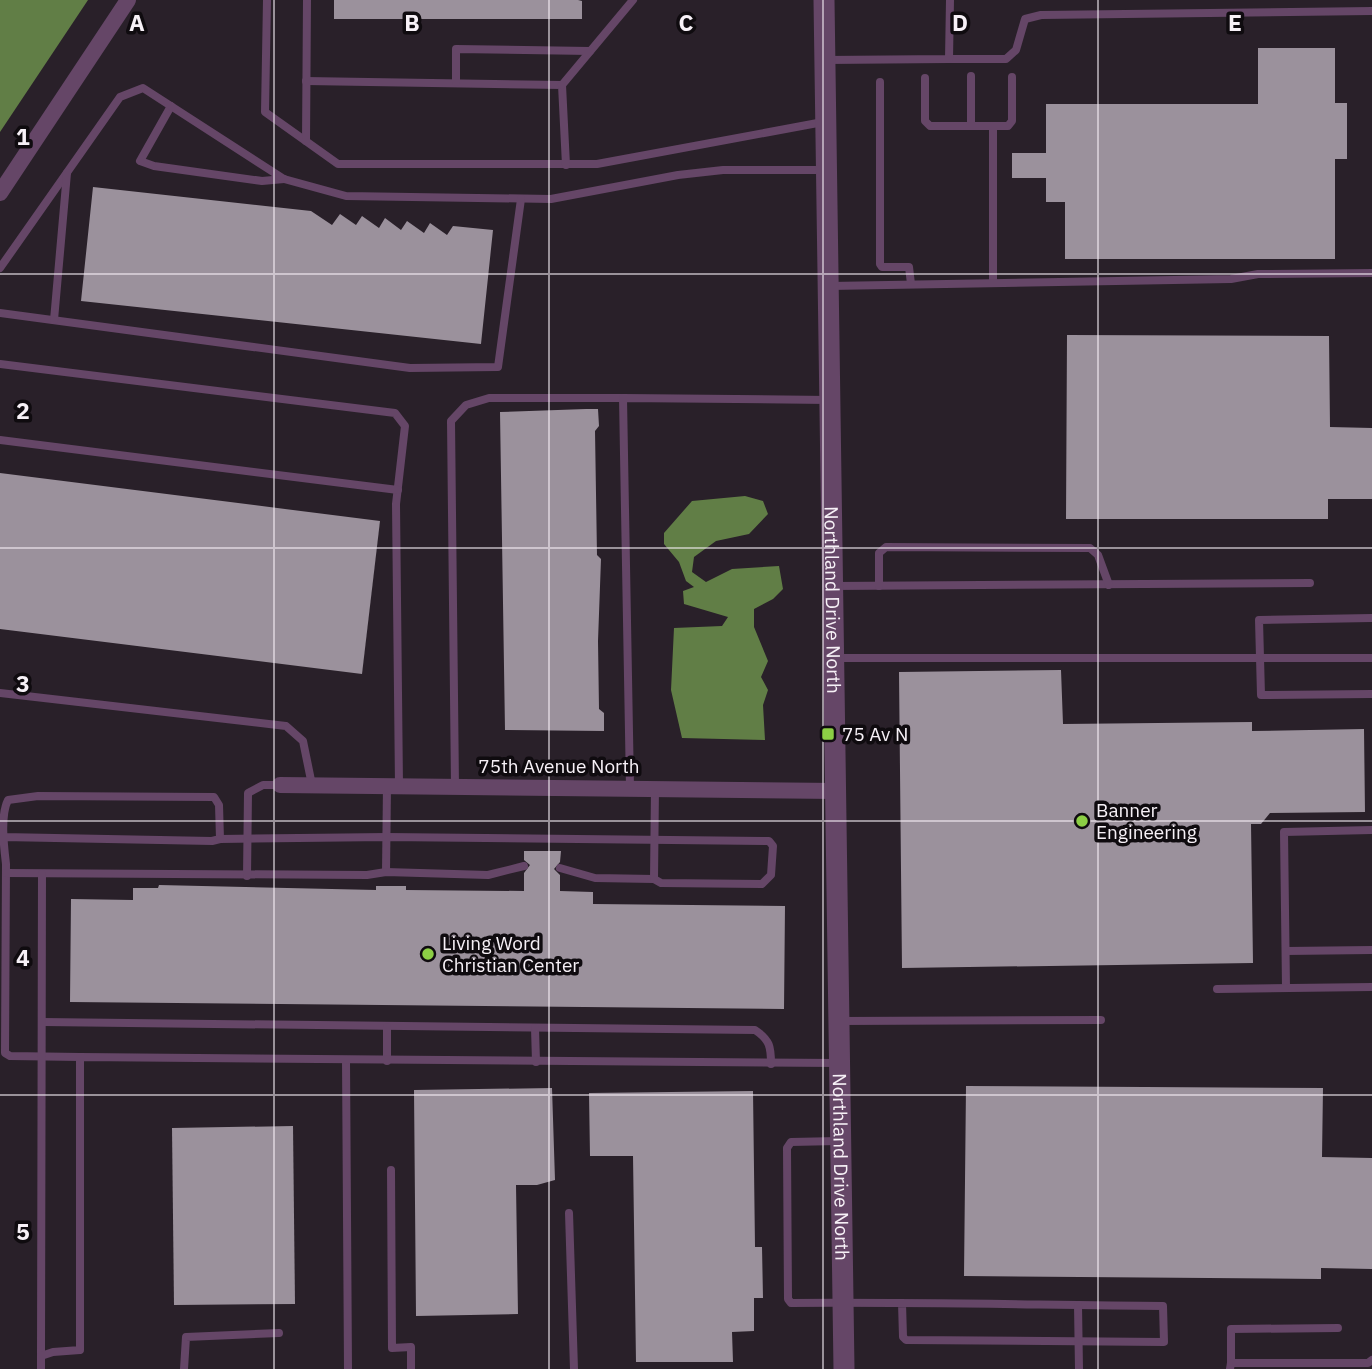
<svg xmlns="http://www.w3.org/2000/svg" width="1372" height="1369" font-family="'IBM Plex Sans',sans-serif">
	<rect width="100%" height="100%" fill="#292029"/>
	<g fill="#617e46">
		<path d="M0,0H88L0,132Z"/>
		<path d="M745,496L763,501L768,514L749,534L716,541L694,557L692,572L706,582L732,569L779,566L783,589L773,599L754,609V627L768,661L761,677L768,690L763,705L765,740L682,738L671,690L674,628L722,626L728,617L684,604L683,591L694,587L686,581L679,562L664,544V533L692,501Z"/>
	</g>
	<g fill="#9b919c">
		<path d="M334,0H578L582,1V19H334Z"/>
		<path d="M1258,48H1335V103H1347V159H1335V259H1065V202H1046V178H1012V153H1046V104H1258Z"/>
		<path d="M93,187L311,211L332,225L340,214L356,225L362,216L379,228L385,218L401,230L407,221L424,233L430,223L447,235L453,226L493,230L481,344L81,301Z"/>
		<path d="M1067,335L1329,336L1330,427L1372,428V499H1328V519H1066Z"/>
		<path d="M586,409H598L599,426L595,431L597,555L601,559L598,641L599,709L604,713V731L505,730L500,412Z"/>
		<path d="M0,473L380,521L362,674L0,629Z"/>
		<path d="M1061,670L1063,724L1252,722V731L1364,729L1365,812L1270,813L1261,824H1251L1253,963L902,968L899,672Z"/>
		<path d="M524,851H561L560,862L554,869L560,875V891L593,892V904L785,906L784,1009L70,1002L71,899L133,900V888H158L159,885L376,890V886H406V890L524,891V873L530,865L524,860Z"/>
		<path d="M966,1086L1323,1088L1322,1157L1372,1158V1269L1321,1268V1279L964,1276Z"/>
		<path d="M552,1088L555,1180L537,1185H516L518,1314L416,1316L414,1090Z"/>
		<path d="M753,1091L755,1247H762L763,1298H754V1331L732,1332L733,1362H636L633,1156H590L589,1093Z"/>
		<path d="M293,1126L295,1304L174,1305L172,1128Z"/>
	</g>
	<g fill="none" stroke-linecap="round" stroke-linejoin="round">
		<g stroke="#654667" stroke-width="8">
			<path d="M267,0L265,112L338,164H597L823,122"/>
			<path d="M949,59H1006L1016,50L1025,19L1041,15L1372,11"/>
			<path d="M825,60L949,59L950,0"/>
			<path d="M971,76V126"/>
			<path d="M925,78V121L930,126H993"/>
			<path d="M306,81L562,85L566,165"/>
			<path d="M456,82V49L590,51"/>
			<path d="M880,82V264L882,267H909L911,284"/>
			<path d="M562,85L633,0"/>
			<path d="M171,106L140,161L154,166L262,181L284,179"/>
			<path d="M306,141L307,0"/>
			<path d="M0,268L120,97L143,88L284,179L346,196L551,199L678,175L723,170H824"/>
			<path d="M993,283V126H1008L1012,121V77"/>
			<path d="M830,286L1231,279L1258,274L1372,273"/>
			<path d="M0,313L410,368L498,367L521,199"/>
			<path d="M54,320L67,173"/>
			<path d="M0,364L395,413L405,426L396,504L399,786"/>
			<path d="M0,440L398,490"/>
			<path d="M833,586L1310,583"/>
			<path d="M879,586V553L886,547L1090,548L1098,555L1109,585"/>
			<path d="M1372,618L1259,620L1261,695L1372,694"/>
			<path d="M834,658H1372"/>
			<path d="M0,693L286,726L303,741L312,785"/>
			<path d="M455,787L451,421L466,405L489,398H623"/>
			<path d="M630,788L623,398L829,400"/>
			<path d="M0,837H3L212,841L220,839L219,805L214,797L38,796L8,800C0,816 4,847 6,864L5,1053L10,1056L80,1057"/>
			<path d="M220,839L387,837L769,841L773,846L771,875L762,884L661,883L654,879L595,878L560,868"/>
			<path d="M386,872L387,786"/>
			<path d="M6,873L367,875L386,872L488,875L524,866"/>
			<path d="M247,876L248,793L263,785H280"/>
			<path d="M654,879L655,788"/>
			<path d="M1286,951L1372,950"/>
			<path d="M1286,988L1284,832L1372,830"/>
			<path d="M1217,989L1372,987"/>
			<path d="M840,1021L1101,1020"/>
			<path d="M43,1022L755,1030C770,1040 771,1047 771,1064"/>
			<path d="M387,1027V1061"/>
			<path d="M535,1028L536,1062"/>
			<path d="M346,1060L348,1369"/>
			<path d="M838,1141L791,1142L787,1148L788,1299L791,1303C915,1302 1039,1305 1163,1306L1164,1342L906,1340L903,1337L902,1303"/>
			<path d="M391,1170L392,1348L411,1347V1369"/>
			<path d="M569,1213L574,1369"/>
			<path d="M1078,1305L1079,1369"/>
			<path d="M41,1356L42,874"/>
			<path d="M1231,1363V1329L1338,1328"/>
			<path d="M41,1369V1356L53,1352L80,1350V1057L838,1063"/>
			<path d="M184,1369L186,1337L279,1333"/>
			<path d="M1230,1369L1231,1363H1368L1372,1360"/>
		</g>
		<g stroke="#654667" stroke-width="16">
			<path d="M0,193L128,0"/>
			<path d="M280,785L837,791"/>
		</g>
		<path stroke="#654667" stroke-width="21" id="s1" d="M824,0L844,1369"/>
	</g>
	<path fill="none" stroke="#f7f1f7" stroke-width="2" stroke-opacity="0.55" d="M274,0V1369M549,0V1369M823,0V1369M1098,0V1369M0,274H1372M0,548H1372M0,821H1372M0,1095H1372"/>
	<g fill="#8cce45" stroke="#0f0b0f" stroke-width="2.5">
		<rect x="821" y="727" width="14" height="14" rx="3.5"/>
		<circle cx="1082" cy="821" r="7"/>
		<circle cx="428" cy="954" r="7"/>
	</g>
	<g text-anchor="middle" stroke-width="7" stroke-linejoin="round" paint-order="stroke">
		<g font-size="19" fill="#f7f1f7" stroke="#0f0b0f">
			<text dy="7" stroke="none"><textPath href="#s1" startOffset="600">Northland Drive North</textPath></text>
			<text x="559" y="773">75th Avenue North</text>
			<text dy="7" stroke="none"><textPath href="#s1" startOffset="1167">Northland Drive North</textPath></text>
		</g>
		<g font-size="19" fill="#f7f1f7" stroke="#0f0b0f" text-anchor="start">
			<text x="842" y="741">75 Av N</text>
			<text x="1096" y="817">Banner<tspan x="1096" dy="22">Engineering</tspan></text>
			<text x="442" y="950">Living Word<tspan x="442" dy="22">Christian Center</tspan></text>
		</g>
	</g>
	<g font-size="23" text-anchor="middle" font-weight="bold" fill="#f7f1f7" stroke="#0f0b0f" stroke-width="7" stroke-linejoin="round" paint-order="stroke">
		<text x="137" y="31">A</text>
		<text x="412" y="31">B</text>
		<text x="686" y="31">C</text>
		<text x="960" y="31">D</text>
		<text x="1235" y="31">E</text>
		<text x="23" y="145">1</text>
		<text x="23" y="419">2</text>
		<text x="23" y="692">3</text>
		<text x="23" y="966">4</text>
		<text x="23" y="1240">5</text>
	</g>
</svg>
